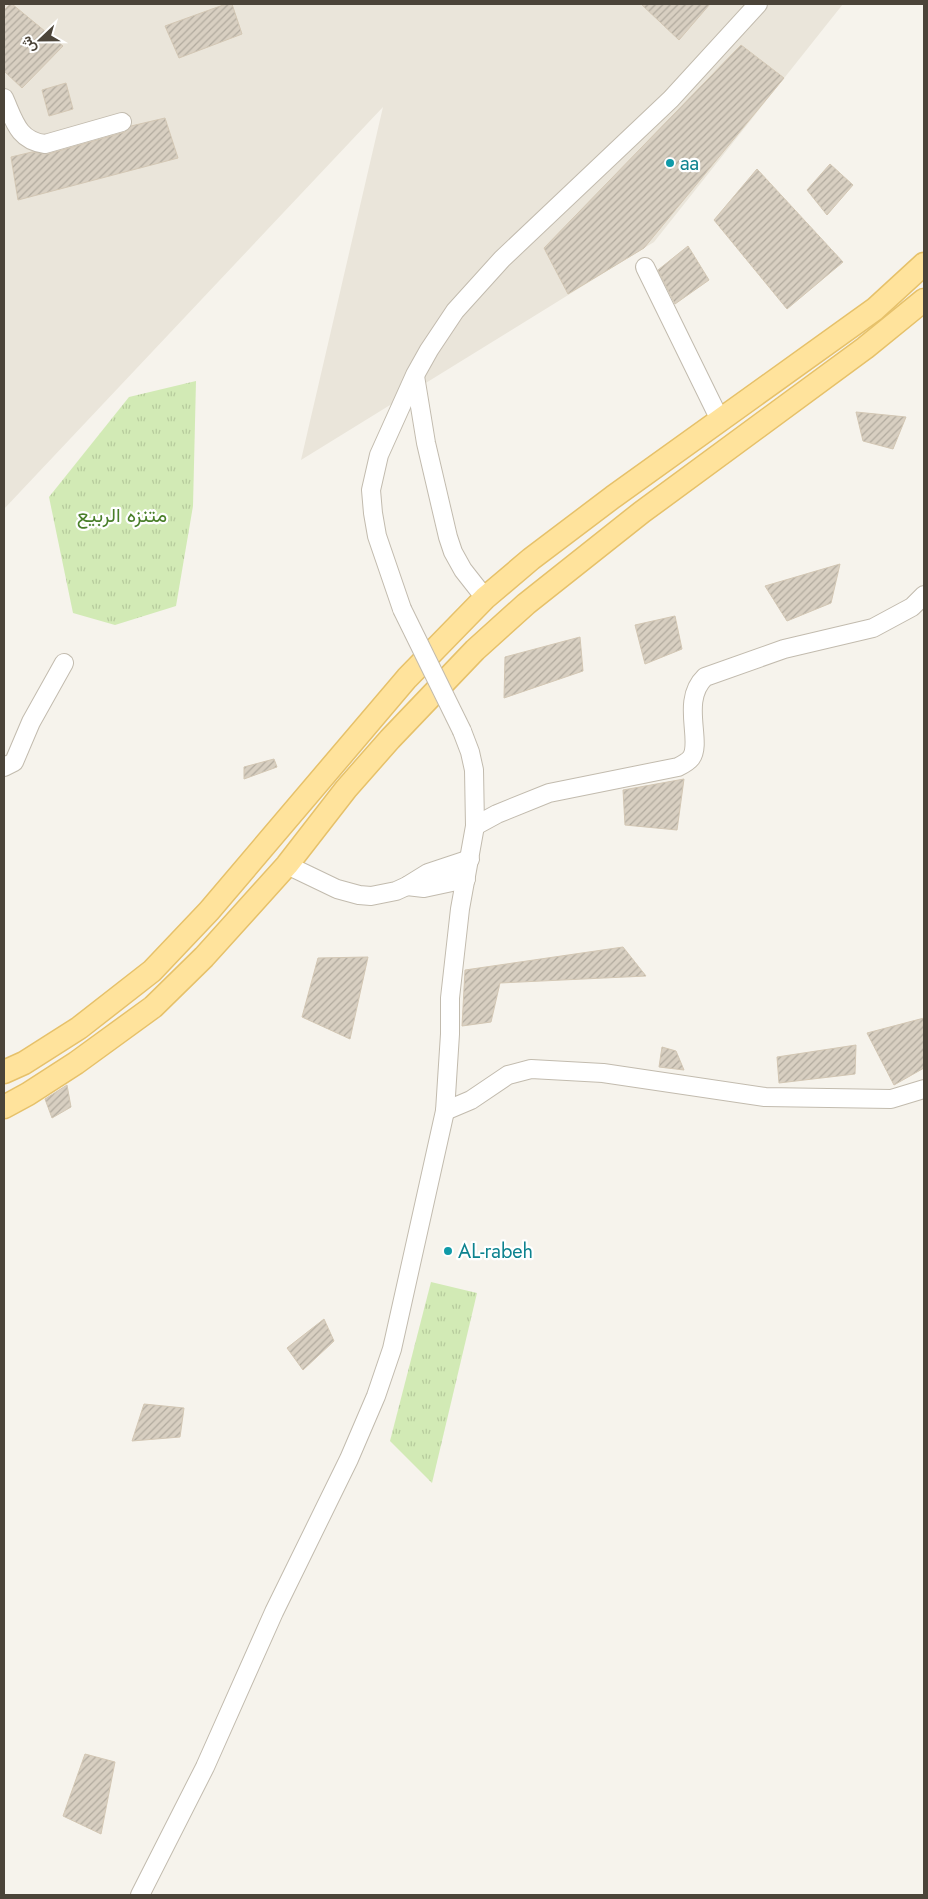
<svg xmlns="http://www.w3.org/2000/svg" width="928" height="1899" font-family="Jost,Vazirmatn,sans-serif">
	<defs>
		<pattern id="park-tufts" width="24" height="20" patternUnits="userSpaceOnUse" patternTransform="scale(1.25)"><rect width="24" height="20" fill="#d2eab5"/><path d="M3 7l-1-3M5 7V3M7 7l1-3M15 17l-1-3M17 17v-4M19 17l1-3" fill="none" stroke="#b6ca9c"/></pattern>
		<pattern id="building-hatch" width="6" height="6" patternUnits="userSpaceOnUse" patternTransform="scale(1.25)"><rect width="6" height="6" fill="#d8cfc1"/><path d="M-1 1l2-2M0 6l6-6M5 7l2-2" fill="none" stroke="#b1aa9e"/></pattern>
	</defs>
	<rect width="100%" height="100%" fill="#f6f3ec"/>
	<path fill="#eae5da" d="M4,4H843L654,242L301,460L383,107L4,509Z"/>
	<g fill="url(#park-tufts)">
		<path d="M196,381L193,506L176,606L115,625L73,613L49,497L129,397Z"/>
		<path d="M431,1282L477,1293L432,1483L390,1441Z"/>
	</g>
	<g fill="url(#building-hatch)" stroke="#d3c7b4">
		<path d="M10,4H12L63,46L22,88L4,71V10Z"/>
		<path d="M226,4H232L242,34L179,58L165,26Z"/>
		<path d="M641,4H710L679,40Z"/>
		<path d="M741,45L784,78L644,248L568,294L544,248Z"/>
		<path d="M66,83L73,109L49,116L42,90Z"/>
		<path d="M165,118L178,158L18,200L11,157L32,152L48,154L125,132L131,126Z"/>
		<path d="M830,164L853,185L827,215L807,190Z"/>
		<path d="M757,169L843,262L787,309L714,220Z"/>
		<path d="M688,246L709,280L675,304L658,270Z"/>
		<path d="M856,412L906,417L893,449L863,441Z"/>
		<path d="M840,564L831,603L787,621L765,586Z"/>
		<path d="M675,616L682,649L645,664L635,625Z"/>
		<path d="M580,637L583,671L504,698L505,657Z"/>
		<path d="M274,759L277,767L244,779V767Z"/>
		<path d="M684,779L677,830L625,825L623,790Z"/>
		<path d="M623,947L646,976L500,983L491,1022L462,1026L465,970Z"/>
		<path d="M368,957L350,1039L302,1017L318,958Z"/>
		<path d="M924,1018V1068L894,1085L867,1033Z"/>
		<path d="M856,1045L855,1074L779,1083L777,1057Z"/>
		<path d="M662,1047L676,1051L684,1070L659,1067Z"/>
		<path d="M67,1085L71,1107L52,1118L45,1099Z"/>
		<path d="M324,1319L334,1341L303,1370L287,1348Z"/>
		<path d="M144,1404L184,1408L180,1437L132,1441Z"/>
		<path d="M85,1754L115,1762L101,1834L63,1816Z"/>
	</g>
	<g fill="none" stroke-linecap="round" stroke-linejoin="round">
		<g stroke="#c2bbae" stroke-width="20">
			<g id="minor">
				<path d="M4,98C14,120 18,141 45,144L122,122"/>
				<path d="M645,267L720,420"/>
				<path d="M415,376L426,443L448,537L453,552L463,570L485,598"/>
				<path d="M402,609L377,536L373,513L371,490L379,455L415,375L429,350L455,311L502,259L671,99L758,4"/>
				<path d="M4,767L14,762L31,722L64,663"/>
				<path d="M475,826L497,814L549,793L678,767C682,765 688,762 691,758C703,742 680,701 705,677L784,649L873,628L912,607L924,595"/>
				<path d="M287,865L337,889L359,895L371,896L396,891L407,886L428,873L470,859"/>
				<path d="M407,886L424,888L466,879"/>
				<path d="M445,1111L471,1100L508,1075L531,1069L603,1073L765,1097L891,1099L924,1089"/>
				<path d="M140,1895L205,1767L274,1612L349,1459L376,1396L392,1349L445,1111L450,1034V998L460,909L475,826L474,770L470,752L462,731"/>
			</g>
		</g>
		<g stroke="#e6c16a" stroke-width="25">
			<g id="major">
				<path d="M4,1072L24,1063L79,1028L152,971L209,911L407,678L485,598L531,559L613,497L875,309L924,264"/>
				<path d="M4,1107L28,1094L76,1063L153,1007L204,957L287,865L346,789L390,739L475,650L526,604L642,512L865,348L924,300"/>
			</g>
		</g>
		<use href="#minor" stroke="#fff" stroke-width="18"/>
		<use href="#major" stroke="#ffe39c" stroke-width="22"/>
		<g stroke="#c2bbae" stroke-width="20" stroke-linecap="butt">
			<path id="minor-bridge" d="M402,609L462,731"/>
		</g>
		<use href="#minor-bridge" stroke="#fff" stroke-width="18"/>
	</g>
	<g fill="#0f9aa8" stroke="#fff" stroke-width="2">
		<circle cx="670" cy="163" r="5"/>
		<circle cx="448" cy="1251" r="5"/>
	</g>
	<g text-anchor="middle" stroke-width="4.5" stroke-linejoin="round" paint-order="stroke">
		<g font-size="20" fill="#0d838f" stroke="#fff" text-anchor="start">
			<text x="680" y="170">aa</text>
			<text x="458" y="1258">AL-rabeh</text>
		</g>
		<g font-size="20" fill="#4a7f2a" stroke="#fff">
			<text x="122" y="522">متنزه الربيع</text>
		</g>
	</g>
	<rect width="928" height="1899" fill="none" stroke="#4b4439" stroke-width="10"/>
	<g transform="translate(40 40) rotate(248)" stroke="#ffffff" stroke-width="4" paint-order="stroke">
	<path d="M0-4L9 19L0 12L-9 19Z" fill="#4b4439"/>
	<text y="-8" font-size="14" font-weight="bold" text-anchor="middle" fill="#4b4439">ش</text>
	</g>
</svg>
